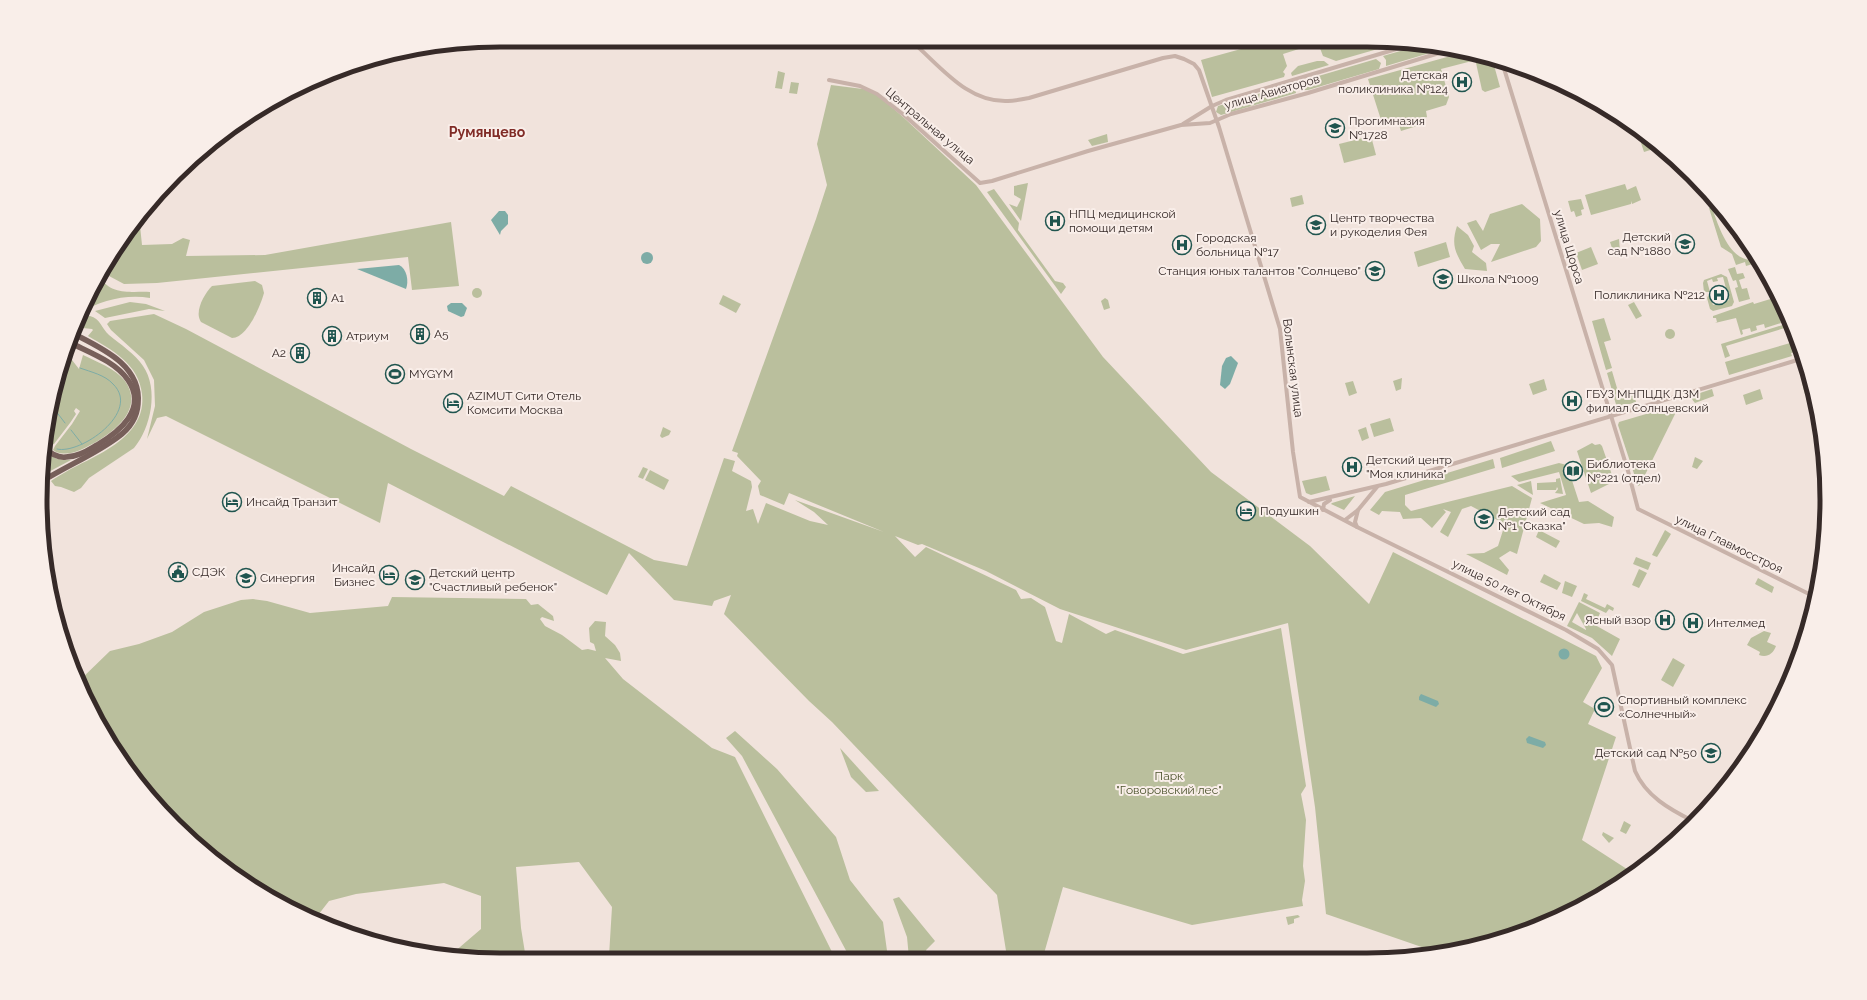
<svg xmlns="http://www.w3.org/2000/svg" width="1867" height="1000" font-family="Raleway,sans-serif">
	<rect width="100%" height="100%" fill="#f1e3dc"/>
	<g fill="#babf9d" fill-rule="evenodd">
		<path d="M1270,41H1397L1402,42L1336,61L1323,56L1318,43L1283,54L1287,66L1283,72L1285,74L1284,77L1212,97L1201,60Z"/>
		<path d="M1421,45L1443,49L1386,66V60L1383,56Z"/>
		<path d="M1465,52L1470,53L1472,61L1441,69L1449,97L1446,105L1426,111L1427,117L1415,121L1417,126L1401,131L1397,119L1382,123L1368,79Z"/>
		<path d="M1474,54L1492,58L1500,87L1485,92L1482,90Z"/>
		<path d="M1376,59L1381,63L1379,69L1308,90H1305L1303,87L1305,80Z"/>
		<path d="M1317,61H1324L1329,65L1292,76L1291,73L1298,66Z"/>
		<path d="M778,71L785,73L782,89L775,88Z"/>
		<path d="M791,82L799,83L797,94L789,93Z"/>
		<path d="M1294,83L1296,93L1221,115L1216,112L1218,106Z"/>
		<path d="M831,85L871,90L902,116L976,185L1103,357L1211,472L1310,546L1369,604L1393,552L1596,656L1602,668L1583,702L1595,709L1588,724L1616,737L1582,840L1633,873L1623,882L1543,925L1439,953L1326,914L1315,807L1288,623L1186,650L1060,609L986,571L922,544L918,545L895,536L915,557L926,547L1016,590L1021,599L1031,598L1045,607L1056,641L1062,643L1069,614L1106,634L1115,630L1183,654L1281,628L1306,786L1301,794L1306,820L1303,866L1305,881L1302,900L1303,906L1192,925L1063,887L1043,957H1007L997,895L832,722L809,701L724,614L731,595L714,601L712,606L674,600L629,553L607,595L388,483L380,523L166,416L157,418L147,439L155,406L154,380L144,360L111,330L107,324L110,321L154,314L186,329L411,449L504,496L511,486L654,560L687,566L724,458L735,461L732,471L751,481L752,487L746,511L753,509L758,524L766,503L810,521L828,525L814,512L795,500L884,532L789,493L784,505L760,495L758,486L761,481L737,456L738,453L732,451L816,219L827,185L817,144Z"/>
		<path d="M1636,128L1647,135L1660,147L1644,152Z"/>
		<path d="M1107,134L1108,142L1092,146L1088,140Z"/>
		<path d="M1371,136L1376,155L1344,163L1339,144Z"/>
		<path d="M1028,183L1021,221L1009,204L1017,207L1021,199L1014,195V186Z"/>
		<path d="M1625,184L1627,190L1636,186L1641,200L1632,204L1631,201V204L1591,215L1585,195Z"/>
		<path d="M994,189L1019,223L1018,230L1055,281L1063,283L1066,287L1061,294L987,192Z"/>
		<path d="M1302,195L1304,204L1292,207L1290,198Z"/>
		<path d="M1581,199L1584,209L1581,210L1582,215L1576,217L1574,211L1571,212L1568,201Z"/>
		<path d="M1522,204L1540,219L1541,241L1536,247L1491,262L1500,244H1491L1481,250L1467,223L1476,220L1483,231L1490,214Z"/>
		<path d="M1709,208H1712C1719,227 1731,266 1757,259L1769,277L1765,278L1756,263L1746,266L1745,262L1736,265L1732,254L1721,247Z"/>
		<path d="M139,216L142,245L172,244L183,238L190,240L186,256L265,255L451,222L459,286L412,290L408,257L157,283L124,284L109,276L106,266L117,245Z"/>
		<path d="M1457,226L1468,235L1474,246L1472,252L1486,263L1487,271L1465,269C1455,252 1451,245 1457,226Z"/>
		<path d="M1619,239L1620,252L1614,254L1610,242Z"/>
		<path d="M1446,242L1450,257L1418,267L1414,252Z"/>
		<path d="M1591,247L1598,264L1582,270L1576,253Z"/>
		<path d="M1735,267L1737,274L1743,273L1745,278L1739,280L1742,289L1747,288L1750,299L1739,302L1735,288L1738,287L1736,280L1733,281L1728,269Z"/>
		<path d="M1721,274L1727,277L1734,302L1732,306L1713,311L1710,309L1707,298L1708,296L1710,295L1713,305L1719,303V300L1723,299L1724,302L1729,300L1723,277L1717,278L1718,281L1713,282L1712,279L1707,281L1710,292H1704L1703,283L1704,280Z"/>
		<path d="M100,277C111,296 132,291 150,292V298C127,294 100,300 81,313Z"/>
		<path d="M255,281L262,285L264,293C260,307 247,338 232,338L201,322C194,312 204,294 212,286Z"/>
		<circle cx="477" cy="293" r="5"/>
		<path d="M723,295L741,304L736,313L719,304Z"/>
		<path d="M1777,297L1787,319L1786,317L1780,319L1781,323L1765,328L1764,324L1756,326L1757,330L1751,332L1750,328L1742,330L1743,334L1741,335L1736,318L1715,323L1717,322L1716,318H1713V316L1753,302L1754,304Z"/>
		<path d="M1105,298L1108,300L1110,308L1104,310L1101,301Z"/>
		<path d="M130,302L146,304L165,311L149,309L105,318L95,311Z"/>
		<path d="M1634,302L1642,316L1636,319L1628,305Z"/>
		<path d="M90,316C100,318 102,329 109,335C120,344 135,354 143,366C159,389 151,428 134,448L89,478L81,488L74,492L61,487L55,486L51,481C56,477 63,474 69,470C99,454 147,436 142,394C139,364 112,350 88,336L93,330L92,329L83,328L80,331L71,353L72,360L79,369L83,355C97,362 115,368 125,381C144,408 116,430 96,442C83,449 71,457 56,452L53,450L55,446L72,424L80,411L76,408L74,411L76,414L70,423L54,444L49,446L45,444L55,385L76,327L84,317Z"/>
		<path d="M1604,318L1611,340L1604,342L1612,368L1606,370L1592,321Z"/>
		<path d="M1789,323L1791,326L1726,346L1730,356L1725,358L1721,344Z"/>
		<circle cx="1670" cy="334" r="5"/>
		<path d="M1797,341L1802,350L1791,353L1792,356L1729,375L1725,362Z"/>
		<path d="M1612,371L1617,388L1621,389L1616,390L1618,397L1633,392L1636,402L1617,408L1607,373Z"/>
		<path d="M1808,376L1809,380L1805,382L1815,406C1805,400 1804,392 1802,381Z"/>
		<path d="M1402,378L1401,389L1396,391L1393,381Z"/>
		<path d="M1544,379L1547,390L1533,395L1529,384Z"/>
		<path d="M1353,381L1357,393L1349,396L1345,383Z"/>
		<path d="M1712,389L1714,396L1695,403L1691,398L1694,395Z"/>
		<path d="M1760,389L1763,399L1746,405L1743,395Z"/>
		<path d="M1680,404L1640,485L1638,486L1618,425L1619,422Z"/>
		<path d="M1390,418L1394,431L1374,437L1370,424Z"/>
		<path d="M663,427L671,431L669,435L662,438L660,436Z"/>
		<path d="M1366,427L1369,438L1362,441L1358,430Z"/>
		<path d="M1551,441L1555,451L1502,468L1500,458Z"/>
		<path d="M1592,443L1595,445L1600,444L1602,446L1611,472L1613,482L1591,493L1577,451Z"/>
		<path d="M44,452L57,459L71,460L41,476Z"/>
		<path d="M1695,457L1703,461L1697,469L1692,467Z"/>
		<path d="M1493,459L1495,468L1405,495V505L1411,511L1512,486L1532,498L1517,554L1510,551L1499,558L1509,570L1507,575L1466,554L1484,553L1498,546L1505,524L1471,506L1462,509L1448,537L1440,532L1451,512L1443,509L1446,512L1432,528L1421,518L1403,519L1400,512L1382,511L1379,515L1370,510L1385,492Z"/>
		<path d="M1559,463L1567,465L1579,502L1588,501L1614,517L1612,527L1599,523L1584,524L1540,503L1566,495L1559,472L1519,482L1511,476Z"/>
		<path d="M643,467L648,469L643,479L638,477Z"/>
		<path d="M650,470L669,480L664,490L645,480Z"/>
		<path d="M1824,475L1825,496L1824,494L1818,491Z"/>
		<path d="M1326,476L1330,490L1311,495L1306,493L1302,481Z"/>
		<path d="M1560,478L1563,494L1555,493L1558,489L1557,487L1556,490H1537V483L1556,482V479Z"/>
		<path d="M1531,481L1533,495L1517,485Z"/>
		<path d="M1355,496L1344,510L1331,504L1332,503Z"/>
		<path d="M1539,530L1560,541L1556,548L1536,537Z"/>
		<path d="M1665,530L1671,534L1657,557L1652,555Z"/>
		<path d="M1636,557L1651,563L1648,570L1633,564Z"/>
		<path d="M1639,569L1647,573L1639,588L1632,585Z"/>
		<path d="M1544,574L1561,583L1557,590L1540,582Z"/>
		<path d="M1758,578L1774,587L1772,593L1755,584Z"/>
		<path d="M1565,581L1577,586L1572,597L1562,593Z"/>
		<path d="M1584,593L1588,595L1586,599L1605,608L1607,604L1614,608L1613,611L1609,609L1606,613L1581,601Z"/>
		<path d="M392,597L526,599L531,605L538,604L553,616L554,621L542,617L540,619L545,626L562,635L582,650L588,649L596,651L594,644L590,642L589,628L595,621L606,622L605,636L615,645L620,653L621,661L605,658L623,679L712,748L735,757L835,958L613,959L609,956L612,907L579,862L516,867L521,928L526,959H470L445,955L453,953L481,929V896L444,883L356,894L329,901L315,919C295,912 277,901 259,889C246,881 232,874 220,865C164,823 104,747 79,681L110,651L139,644L172,632L204,612L241,600L253,599L267,601L310,613L388,606Z"/>
		<path d="M1579,602L1600,613L1595,625L1620,639L1612,656L1592,638L1567,626ZM1577,613L1586,629V630L1572,622Z"/>
		<path d="M1764,631L1771,633L1767,642L1776,646C1773,654 1767,658 1759,655L1760,652L1747,645L1751,638Z"/>
		<path d="M1673,658L1685,665L1673,687L1661,680Z"/>
		<path d="M735,731L777,769L836,837L850,880L883,922L888,958H850L742,756L726,738Z"/>
		<path d="M840,748L879,791L866,792L851,777Z"/>
		<path d="M1624,821L1631,825L1626,834L1620,831Z"/>
		<path d="M1603,832L1614,838L1609,843L1602,835Z"/>
		<path d="M899,897L935,941L926,950L928,958H909L907,937L893,899Z"/>
		<path d="M1298,915L1300,917L1294,919V923L1288,925L1286,917Z"/>
	</g>
	<g fill="#7daca6">
		<path d="M499,211H505L508,215V224L501,231L500,235L491,220Z"/>
		<circle cx="647" cy="258" r="6"/>
		<path d="M399,265C407,269 409,281 406,289L357,269Z"/>
		<path d="M451,303H462L467,308L464,316L461,317L448,311L447,306Z"/>
		<path d="M1231,356L1238,363L1230,384L1225,389L1220,385L1222,366L1226,358Z"/>
		<circle cx="1564" cy="654" r="5.5"/>
		<path d="M1421,694L1438,701L1439,704L1436,707L1419,700V697Z"/>
		<path d="M1529,736L1545,742L1546,745L1543,748L1527,743L1526,739Z"/>
	</g>
	<g fill="none" stroke-linecap="round" stroke-linejoin="round">
		<g stroke="#7daca6" stroke-width="1">
			<path d="M52,406L65,423"/>
			<path d="M71,430L82,444"/>
			<path d="M46,437L47,442"/>
			<path d="M57,449C80,455 142,412 113,384C105,375 91,372 80,368"/>
		</g>
		<g stroke="#c8b2a9" stroke-width="4">
			<path d="M910,40C939,64 966,103 1008,101C1015,101 1022,99 1029,98L1163,58L1175,56L1184,59L1194,64L1199,70L1219,127L1280,329L1293,452L1300,497L1357,527L1566,630L1598,649L1612,665L1635,771C1646,796 1669,809 1693,821"/>
			<path d="M1502,62L1628,471L1638,509L1815,597"/>
			<path d="M829,80L860,86L877,94L904,115L980,183L992,181L1088,151L1181,125L1210,123L1231,114L1308,93L1449,50"/>
			<path d="M1183,124L1212,106L1226,100L1413,44"/>
			<path d="M1309,502L1386,484L1804,358"/>
			<path d="M1323,510L1324,504L1330,500"/>
			<path d="M1345,520L1358,510L1377,487"/>
			<path d="M1357,527L1355,522L1358,510"/>
		</g>
		<g stroke="#775f5a" stroke-width="5.5">
			<path d="M45,448C51,454 58,458 66,457C78,457 88,450 97,445C119,432 148,409 128,380C115,361 88,352 69,342"/>
			<path d="M41,482C66,466 94,455 118,437C129,429 137,418 138,404C142,365 101,348 72,333"/>
		</g>
	</g>
	<defs>
		<g id="hospital-ring" transform="scale(1)"><circle r="9.5" fill="#f9eee9" stroke="#20554f" stroke-width="1.5"/><path d="M-5-5h3v3.5h4V-5h3V5h-3V1.5h-4V5h-3Z" fill="#20554f"/></g>
		<g id="school-ring" transform="scale(1)"><circle r="9.5" fill="#f9eee9" stroke="#20554f" stroke-width="1.5"/><path d="M0-5L7-2L0 1L-7-2ZM-4 1L0 2.5L4 1V4Q0 6-4 4Z" fill="#20554f"/></g>
		<g id="building-ring" transform="scale(1)"><circle r="9.5" fill="#f9eee9" stroke="#20554f" stroke-width="1.5"/><path d="M-4-6H4V6H1V3H-1V6H-4ZM-2.5-4.3h1.7v1.8h-1.7ZM.8-4.3h1.7v1.8H.8ZM-2.5-1h1.7V.8h-1.7ZM.8-1h1.7V.8H.8Z" fill="#20554f"/></g>
		<g id="stadium-ring" transform="scale(1)"><circle r="9.5" fill="#f9eee9" stroke="#20554f" stroke-width="1.5"/><path d="M0-5a6.5 5 0 1 0 0 10a6.5 5 0 1 0 0-10ZM-3.5-1.8h7v3.6h-7Z" fill="#20554f"/></g>
		<g id="hotel-ring" transform="scale(1)"><circle r="9.5" fill="#f9eee9" stroke="#20554f" stroke-width="1.5"/><path d="M-6-4.5h1.5V1H6V5H4.5V3h-9V5H-6ZM-4 0a1.8 1.8 0 1 1 3.6 0ZM.5 0V-2.5h3Q6-2.5 6 0Z" fill="#20554f"/></g>
		<g id="library-ring" transform="scale(1)"><circle r="9.5" fill="#f9eee9" stroke="#20554f" stroke-width="1.5"/><path d="M-6-4Q-3-5.5-.7-3.5V5Q-3 3-6 4ZM6-4Q3-5.5 .7-3.5V5Q3 3 6 4Z" fill="#20554f"/></g>
		<g id="civic-ring" transform="scale(1)"><circle r="9.5" fill="#f9eee9" stroke="#20554f" stroke-width="1.5"/><path d="M-.6-6.5H3V-4.5H.6V-3L4-1V1h2V6H-6V1h2V-1L-.6-3ZM-1.2 2.5V6h2.4V2.5Z" fill="#20554f"/></g>
		<g id="university-ring" transform="scale(1)"><circle r="9.5" fill="#f9eee9" stroke="#20554f" stroke-width="1.5"/><path d="M0-5L7-2L0 1L-7-2ZM-4 1L0 2.5L4 1V4Q0 6-4 4Z" fill="#20554f"/></g>
	</defs>
	<g fill-rule="evenodd">
		<use href="#hospital-ring" x="1462" y="82"/>
		<use href="#school-ring" x="1335" y="128"/>
		<use href="#hospital-ring" x="1055" y="221"/>
		<use href="#school-ring" x="1316" y="225"/>
		<use href="#school-ring" x="1685" y="244"/>
		<use href="#hospital-ring" x="1182" y="245"/>
		<use href="#school-ring" x="1375" y="271"/>
		<use href="#school-ring" x="1443" y="279"/>
		<use href="#hospital-ring" x="1719" y="295"/>
		<use href="#building-ring" x="317" y="298"/>
		<use href="#building-ring" x="420" y="334"/>
		<use href="#building-ring" x="332" y="336"/>
		<use href="#building-ring" x="300" y="353"/>
		<use href="#stadium-ring" x="395" y="374"/>
		<use href="#hospital-ring" x="1572" y="401"/>
		<use href="#hotel-ring" x="453" y="403"/>
		<use href="#hospital-ring" x="1352" y="467"/>
		<use href="#library-ring" x="1573" y="471"/>
		<use href="#hotel-ring" x="232" y="502"/>
		<use href="#hotel-ring" x="1246" y="511"/>
		<use href="#school-ring" x="1484" y="519"/>
		<use href="#civic-ring" x="178" y="572"/>
		<use href="#hotel-ring" x="389" y="575"/>
		<use href="#university-ring" x="246" y="578"/>
		<use href="#school-ring" x="415" y="580"/>
		<use href="#hospital-ring" x="1665" y="620"/>
		<use href="#hospital-ring" x="1693" y="623"/>
		<use href="#stadium-ring" x="1604" y="707"/>
		<use href="#school-ring" x="1711" y="753"/>
	</g>
	<g text-anchor="middle" stroke-width="4" stroke-linejoin="round" paint-order="stroke">
		<g font-size="12" fill="#362a28" stroke="#f9eee9" text-anchor="start">
			<text x="1448" y="79" text-anchor="end">Детская<tspan x="1448" dy="14">поликлиника №124</tspan></text>
			<text x="1349" y="125">Прогимназия<tspan x="1349" dy="14">№1728</tspan></text>
			<text x="1069" y="218">НПЦ медицинской<tspan x="1069" dy="14">помощи детям</tspan></text>
			<text x="1330" y="222">Центр творчества<tspan x="1330" dy="14">и рукоделия Фея</tspan></text>
			<text x="1671" y="241" text-anchor="end">Детский<tspan x="1671" dy="14">сад №1880</tspan></text>
			<text x="1196" y="242">Городская<tspan x="1196" dy="14">больница №17</tspan></text>
			<text x="1361" y="275" text-anchor="end">Станция юных талантов "Солнцево"</text>
			<text x="1457" y="283">Школа №1009</text>
			<text x="1705" y="299" text-anchor="end">Поликлиника №212</text>
			<text x="331" y="302">А1</text>
			<text x="434" y="338">А5</text>
			<text x="346" y="340">Атриум</text>
			<text x="286" y="357" text-anchor="end">А2</text>
			<text x="409" y="378">MYGYM</text>
			<text x="1586" y="398">ГБУЗ МНПЦДК ДЗМ<tspan x="1586" dy="14">филиал Солнцевский</tspan></text>
			<text x="467" y="400">AZIMUT Сити Отель<tspan x="467" dy="14">Комсити Москва</tspan></text>
			<text x="1366" y="464">Детский центр<tspan x="1366" dy="14">"Моя клиника"</tspan></text>
			<text x="1587" y="468">Библиотека<tspan x="1587" dy="14">№221 (отдел)</tspan></text>
			<text x="246" y="506">Инсайд Транзит</text>
			<text x="1260" y="515">Подушкин</text>
			<text x="1498" y="516">Детский сад<tspan x="1498" dy="14">№1 "Сказка"</tspan></text>
			<text x="375" y="572" text-anchor="end">Инсайд<tspan x="375" dy="14">Бизнес</tspan></text>
			<text x="192" y="576">СДЭК</text>
			<text x="429" y="577">Детский центр<tspan x="429" dy="14">"Счастливый ребенок"</tspan></text>
			<text x="260" y="582">Синергия</text>
			<text x="1651" y="624" text-anchor="end">Ясный взор</text>
			<text x="1707" y="627">Интелмед</text>
			<text x="1618" y="704">Спортивный комплекс<tspan x="1618" dy="14">«Солнечный»</tspan></text>
			<text x="1697" y="757" text-anchor="end">Детский сад №50</text>
		</g>
		<g font-size="12" fill="#362a28" stroke="#f9eee9">
			<text transform="translate(1272 92) rotate(-16)" y="4">улица Авиаторов</text>
			<text transform="translate(930 126) rotate(40)" y="4">Центральная улица</text>
			<text transform="translate(1569 247) rotate(73)" y="4">улица Щорса</text>
			<text transform="translate(1293 368) rotate(83)" y="4">Волынская улица</text>
			<text transform="translate(1729 544) rotate(26)" y="4">улица Главмосстроя</text>
			<text transform="translate(1509 590) rotate(26)" y="4">улица 50 лет Октября</text>
		</g>
		<g font-size="12" fill="#4c532d" stroke="#f9eee9">
			<text x="1169" y="780">Парк<tspan x="1169" dy="14">"Говоровский лес"</tspan></text>
		</g>
		<g font-size="14" font-weight="bold" fill="#802b26" stroke="#f9eee9">
			<text x="487" y="137">Румянцево</text>
		</g>
	</g>
	<path d="M0 0H1867V1000H0ZM500 47H1367A453 453 0 0 1 1820 500V500A453 453 0 0 1 1367 953H500A453 453 0 0 1 47 500V500A453 453 0 0 1 500 47Z" fill="#f9eee9" fill-rule="evenodd"/>
	<path fill="none" stroke="#362a28" stroke-width="5" d="M500 47H1367A453 453 0 0 1 1820 500V500A453 453 0 0 1 1367 953H500A453 453 0 0 1 47 500V500A453 453 0 0 1 500 47Z"/>
</svg>
